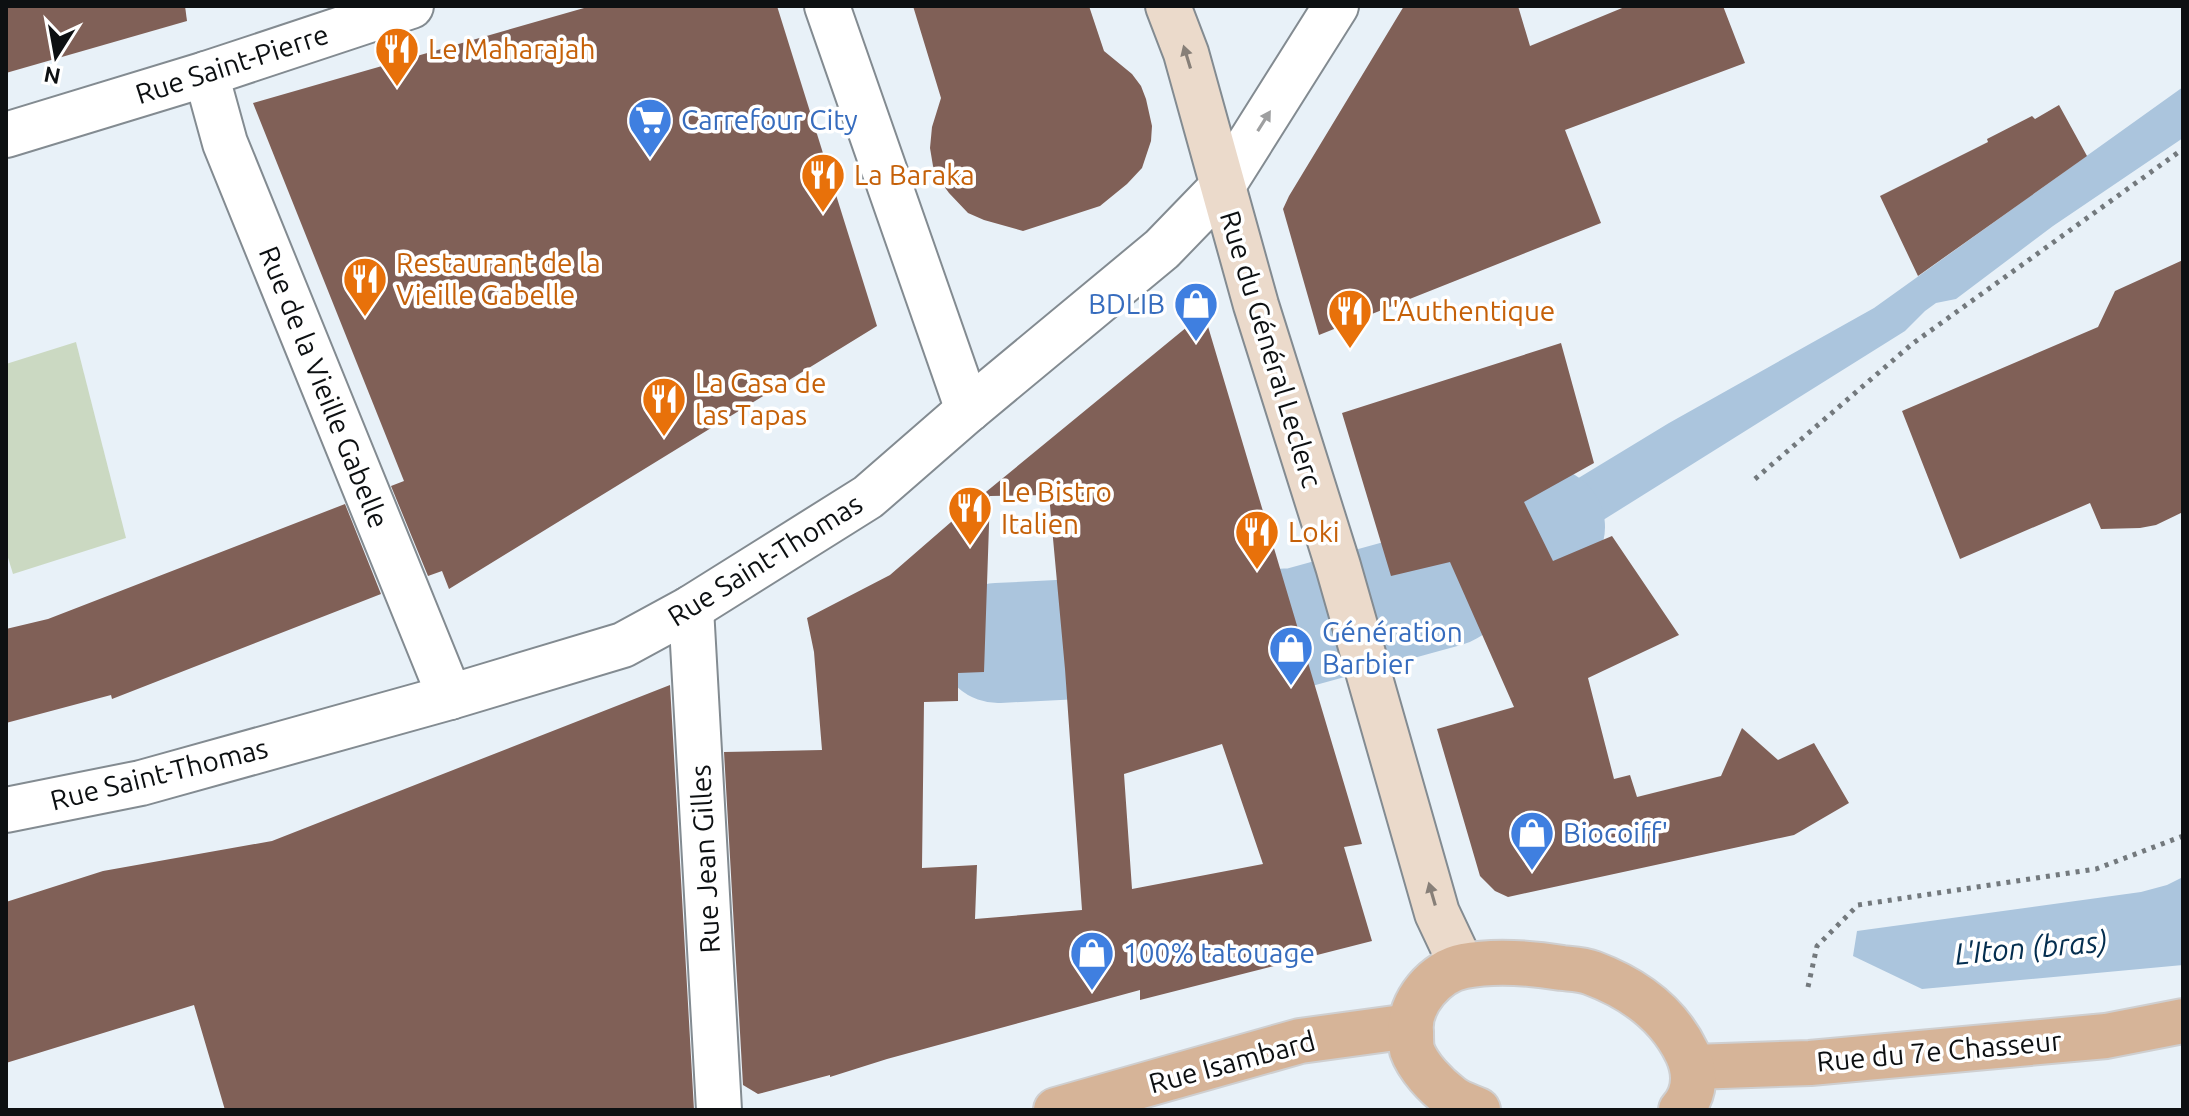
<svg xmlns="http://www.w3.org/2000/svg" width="2189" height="1116" font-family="Ubuntu,sans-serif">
	<rect width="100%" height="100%" fill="#e8f1f8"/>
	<path fill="#cbd9c2" d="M76,342L126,538L13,574L6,551V364Z"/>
	<g fill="#abc5dd">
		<path d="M2183,87V138L2053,226L1956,299L1936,303L1925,311L1905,331L1509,579L1467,600L1404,617L1390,572L1395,575L1459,545L1562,488L1669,423L1874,308Z"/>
		<path d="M991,613L1005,614L1236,613L1221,666L1004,672Z"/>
		<path d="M2183,877V965L1922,989L1853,956L1857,931L2141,892L2167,885Z"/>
	</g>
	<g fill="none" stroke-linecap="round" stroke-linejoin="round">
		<path stroke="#abc5dd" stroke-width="120" d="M998,643L1297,628L1446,587L1545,527"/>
	</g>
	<g fill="#806057" fill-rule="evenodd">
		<path d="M6,6H185L187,21L6,73Z"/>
		<path d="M591,6H777L877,326L449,589L442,571L428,576L391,486L404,481L253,103Z"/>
		<path d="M913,6H1089L1104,51L1132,74L1141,86L1146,99L1152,126L1151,141L1142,168L1127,184L1100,206L1023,231L984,220L968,213L949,193L938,178L933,166L930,148L932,127L941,98Z"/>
		<path d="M1404,6H1518L1530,46L1627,6H1723L1745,63L1565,130L1601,223L1319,335L1283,209L1289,196Z"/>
		<path d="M2059,105L2087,156L1918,276L1880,196L1988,142L1987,139L2032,116L2035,119Z"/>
		<path d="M2183,260V512L2156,525L2140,528L2101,529L2090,503L1960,559L1902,411L2098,327L2115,291Z"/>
		<path d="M1204,313L1362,844L1344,847L1372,941L1140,1000V990L887,1059L830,1077V1075L758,1094L743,1085L724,752L822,750L814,652L807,618L890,575L981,496ZM1049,495L1065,669L1082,910L975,919L977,865L922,868L924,702L958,701V673L984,672L990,496ZM1222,744L1263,864L1132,889L1124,774Z"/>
		<path d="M1561,343L1594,463L1524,502L1553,561L1612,536L1679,635L1588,678L1614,779L1630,775L1637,797L1721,776L1742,728L1778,760L1814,743L1849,803L1794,835L1508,897L1495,891L1480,876L1437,729L1514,707L1450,562L1391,576L1342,413Z"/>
		<path d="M345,504L381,594L112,699L111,695L6,723V629L48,619Z"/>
		<path d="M670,685L694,1110H225L194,1005L6,1063V902L103,871L272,841Z"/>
	</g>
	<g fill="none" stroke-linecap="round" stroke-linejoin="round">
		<g stroke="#838b91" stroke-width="48">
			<g id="street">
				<path d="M827,6L968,410"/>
				<path d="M206,74L225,143L450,697"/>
				<path d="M6,135L206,74L411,6"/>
				<path d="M691,608L719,1110"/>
				<path d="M6,810L141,783L450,697L623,645L691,608L868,497L968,410L1162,249L1222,187L1336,6"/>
			</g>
		</g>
		<g stroke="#838b91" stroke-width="48">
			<path id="secondary" d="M1168,6L1186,53L1256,305L1338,566L1437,913L1462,966"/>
		</g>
		<g stroke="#cfcfd0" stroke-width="48">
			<g id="primary">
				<path d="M1693,1067L1810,1063L2106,1036L2183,1021"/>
				<path d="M1056,1110L1300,1041L1410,1026"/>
				<path d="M1478,1110C1469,1106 1458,1103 1451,1097C1436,1086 1418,1067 1412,1050C1411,1045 1411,1037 1411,1032C1408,1003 1436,971 1464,966C1495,960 1531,963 1562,968C1571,969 1582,969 1592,973C1632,988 1668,1013 1687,1053C1696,1073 1696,1093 1681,1110"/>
			</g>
		</g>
		<g stroke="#73797d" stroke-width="5" stroke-dasharray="4 6" stroke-linecap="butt">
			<path d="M1755,479L1912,344L2183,149"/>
			<path d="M1808,987L1817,946L1858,905L2096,869L2183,836"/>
		</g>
		<use href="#street" stroke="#fff" stroke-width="44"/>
		<use href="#secondary" stroke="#ebdacb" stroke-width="44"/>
		<use href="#primary" stroke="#d6b498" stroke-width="44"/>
	</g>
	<defs><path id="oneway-solid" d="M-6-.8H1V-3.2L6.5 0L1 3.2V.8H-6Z" transform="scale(2)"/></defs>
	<g fill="#877f78">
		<use href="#oneway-solid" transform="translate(1187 57) rotate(-107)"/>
		<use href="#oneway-solid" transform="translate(1432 894) rotate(-106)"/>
	</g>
	<use fill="#9e9fa0" href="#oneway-solid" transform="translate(1264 121) rotate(-58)"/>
	<defs>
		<g id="restaurant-pin" transform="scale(2.3)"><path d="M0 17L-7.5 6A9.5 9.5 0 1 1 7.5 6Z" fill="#e8710a" stroke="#fff"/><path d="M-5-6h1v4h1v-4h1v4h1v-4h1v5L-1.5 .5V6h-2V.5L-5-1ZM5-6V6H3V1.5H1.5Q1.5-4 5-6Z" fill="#fff"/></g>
		<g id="supermarket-pin" transform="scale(2.3)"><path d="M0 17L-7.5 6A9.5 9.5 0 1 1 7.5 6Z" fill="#3f7fe0" stroke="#fff"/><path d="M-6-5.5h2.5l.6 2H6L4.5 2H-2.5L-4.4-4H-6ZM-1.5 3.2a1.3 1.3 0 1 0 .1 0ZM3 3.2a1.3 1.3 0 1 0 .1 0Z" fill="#fff"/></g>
		<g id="shop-pin" transform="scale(2.3)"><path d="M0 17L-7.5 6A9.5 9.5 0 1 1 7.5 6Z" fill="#3f7fe0" stroke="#fff"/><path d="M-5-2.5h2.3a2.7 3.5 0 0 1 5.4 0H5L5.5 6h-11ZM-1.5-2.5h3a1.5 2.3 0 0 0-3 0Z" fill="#fff"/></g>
	</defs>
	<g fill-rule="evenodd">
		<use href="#restaurant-pin" x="397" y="49"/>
		<use href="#supermarket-pin" x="650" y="120"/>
		<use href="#restaurant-pin" x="823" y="175"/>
		<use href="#restaurant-pin" x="365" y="279"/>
		<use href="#shop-pin" x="1196" y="304"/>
		<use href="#restaurant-pin" x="1350" y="311"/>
		<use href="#restaurant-pin" x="664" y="399"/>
		<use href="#restaurant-pin" x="970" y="508"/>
		<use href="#restaurant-pin" x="1257" y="532"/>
		<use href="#shop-pin" x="1291" y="648"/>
		<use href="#shop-pin" x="1532" y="833"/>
		<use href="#shop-pin" x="1092" y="953"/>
	</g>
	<g text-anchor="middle" stroke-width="7" stroke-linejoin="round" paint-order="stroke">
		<g font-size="28" fill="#c56008" stroke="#fff" text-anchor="start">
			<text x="428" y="59">Le Maharajah</text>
			<text x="854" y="185">La Baraka</text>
			<text x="396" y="273">Restaurant de la<tspan x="396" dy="32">Vieille Gabelle</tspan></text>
			<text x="1381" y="321">L'Authentique</text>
			<text x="695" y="393">La Casa de<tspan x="695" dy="32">las Tapas</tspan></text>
			<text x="1001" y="502">Le Bistro<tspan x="1001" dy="32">Italien</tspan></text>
			<text x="1288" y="542">Loki</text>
		</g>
		<g font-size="28" fill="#0d1012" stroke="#fff">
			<text transform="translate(232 64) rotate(-18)" y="10">Rue Saint-Pierre</text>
			<text transform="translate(1271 349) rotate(73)" y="10">Rue du Général Leclerc</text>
			<text transform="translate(324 387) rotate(68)" y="10">Rue de la Vieille Gabelle</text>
			<text transform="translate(765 560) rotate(-32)" y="10">Rue Saint-Thomas</text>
			<text transform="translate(159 774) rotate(-14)" y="10">Rue Saint-Thomas</text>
			<text transform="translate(705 859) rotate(-93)" y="10">Rue Jean Gilles</text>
			<text transform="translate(1939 1051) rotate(-5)" y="10">Rue du 7e Chasseur</text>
			<text transform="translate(1232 1062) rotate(-15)" y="10">Rue Isambard</text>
		</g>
		<g font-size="28" fill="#366cbe" stroke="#fff" text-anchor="start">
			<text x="681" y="130">Carrefour City</text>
			<text x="1165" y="314" text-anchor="end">BDLIB</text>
			<text x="1322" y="642">Génération<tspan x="1322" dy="32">Barbier</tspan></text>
			<text x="1563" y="843">Biocoiff'</text>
			<text x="1123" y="963">100% tatouage</text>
		</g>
		<g font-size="30" font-style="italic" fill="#042e4f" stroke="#fff">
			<text transform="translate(2031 948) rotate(-5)" y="10">L'Iton (bras)</text>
		</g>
	</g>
	<rect width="2189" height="1116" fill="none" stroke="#0d1012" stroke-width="16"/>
	<g transform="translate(56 56) rotate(191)" stroke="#ffffff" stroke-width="6" paint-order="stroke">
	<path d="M0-6L14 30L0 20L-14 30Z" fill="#0d1012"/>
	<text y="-12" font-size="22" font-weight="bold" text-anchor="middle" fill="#0d1012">N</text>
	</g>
</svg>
